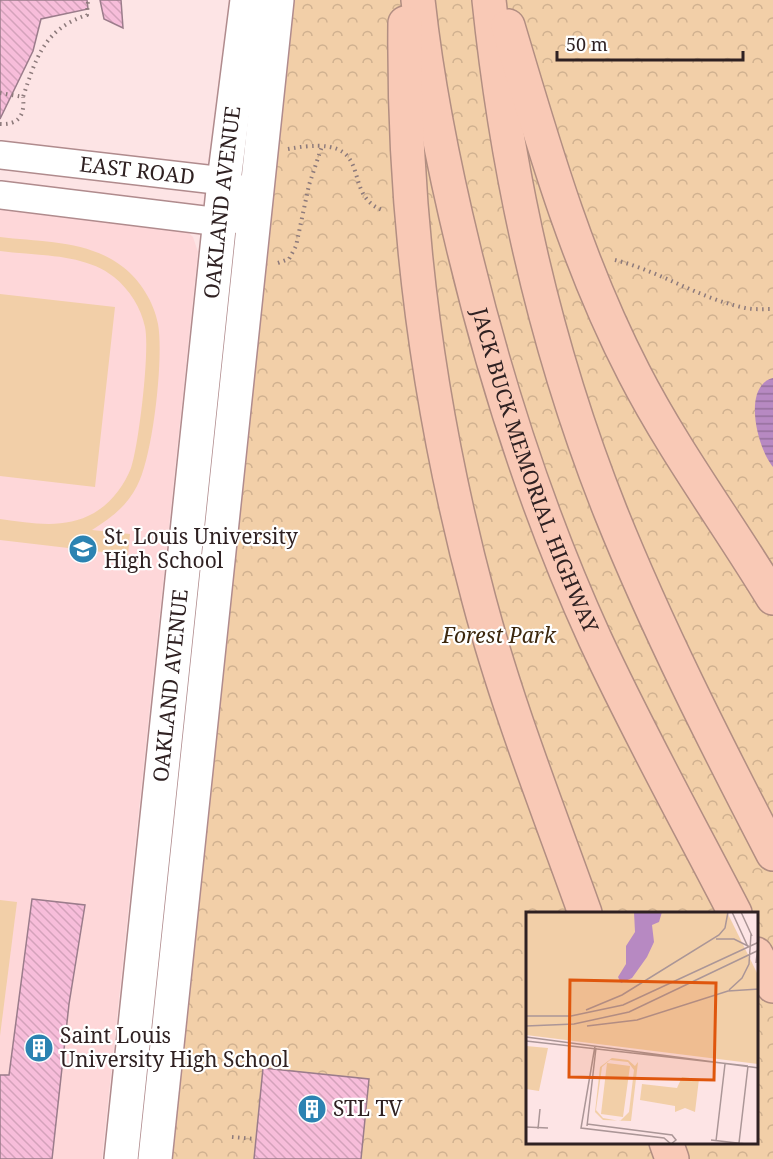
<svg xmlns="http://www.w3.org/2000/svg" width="773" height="1159" font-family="'Noto Serif',serif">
	<defs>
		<pattern id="park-crowns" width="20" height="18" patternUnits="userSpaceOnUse" patternTransform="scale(1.5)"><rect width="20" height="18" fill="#f2cfa8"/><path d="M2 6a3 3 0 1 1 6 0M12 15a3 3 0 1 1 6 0" fill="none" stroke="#d0b190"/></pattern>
		<pattern id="water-rules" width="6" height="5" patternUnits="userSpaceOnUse" patternTransform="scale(1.5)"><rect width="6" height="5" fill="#b789c2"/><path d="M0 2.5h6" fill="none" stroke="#95709d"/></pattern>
		<pattern id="building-back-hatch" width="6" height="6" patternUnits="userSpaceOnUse" patternTransform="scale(1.5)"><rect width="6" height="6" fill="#f7bdda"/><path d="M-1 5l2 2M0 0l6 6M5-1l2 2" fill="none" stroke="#d4a2bb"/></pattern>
	</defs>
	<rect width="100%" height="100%" fill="#fde4e5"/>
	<path fill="#fed7d9" d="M0,206L186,231L193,237L198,252L102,1159H0Z"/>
	<g fill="#f2cfa8">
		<path d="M0,237C41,242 89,240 123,267C140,280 154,302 158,324C164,357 153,457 137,486C127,506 111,518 92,530L130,534L128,555L0,540V519C32,523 64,530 94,513C111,503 124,486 131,468C139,445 150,350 145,327C141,308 130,290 114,277C84,253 37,256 0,251Z"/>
		<path d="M0,294L115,307L95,487L0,476Z"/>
		<path d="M0,900L17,902L0,1036Z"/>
	</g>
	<path fill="url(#park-crowns)" fill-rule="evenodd" d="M290,0H773V1159H165ZM527,913H756V1142H527Z"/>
	<path fill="url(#water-rules)" d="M773,378V467C758,450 741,386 773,378Z"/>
	<g fill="url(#building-back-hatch)" stroke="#9b7c8b" stroke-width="1.5">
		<path d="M0,0H87L88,9L41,19L33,51L0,119Z"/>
		<path d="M100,0H121L123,28L104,19Z"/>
		<path d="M32,899L85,905L69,1004L52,1159H0V1075H9Z"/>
		<path d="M263,1068L369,1079L361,1159H254Z"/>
	</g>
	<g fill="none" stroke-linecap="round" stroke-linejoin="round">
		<g stroke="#b08b8d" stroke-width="30">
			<g id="street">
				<path id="s1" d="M0,155L224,181L245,193L255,206C244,215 234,221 220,222L0,195"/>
			</g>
		</g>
		<g stroke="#b08b8d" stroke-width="36">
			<g id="secondary">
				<path id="s2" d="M121,1159L224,181L247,0"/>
				<path d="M155,1159L277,0"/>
			</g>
		</g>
		<g stroke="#b28e82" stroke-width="36">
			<g id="highway">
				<path id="s3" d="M418,0C427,84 444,168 464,250C496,383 538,514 595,639C638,732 688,822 735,913"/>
				<path d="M489,0C507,174 546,350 611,513C658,630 715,742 773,854"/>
				<path d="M405,23C403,216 429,413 479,600C507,706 548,809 585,913"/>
				<path d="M508,26C543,144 577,263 634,373C674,451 727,522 773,598"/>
				<path d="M756,954L773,986"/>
				<path d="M666,1142L672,1159"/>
			</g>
		</g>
		<g stroke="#8d7a7b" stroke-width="4" stroke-dasharray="1.5 4.5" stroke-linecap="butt">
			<path d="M0,93L23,97C36,58 44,29 87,15L88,0"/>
			<path d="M0,124C19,125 25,115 23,97"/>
			<path d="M288,149C384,131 335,195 385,211"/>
			<path d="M615,260C659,271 697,297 741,307C751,310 762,309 773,309"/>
			<path d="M278,263L289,259L296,246L309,185L322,146"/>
			<path d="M232,1137L256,1139"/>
		</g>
		<use href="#street" stroke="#fff" stroke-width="27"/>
		<use href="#secondary" stroke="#fff" stroke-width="33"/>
		<use href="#highway" stroke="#f9c9b6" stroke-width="33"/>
	</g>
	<defs>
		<g id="school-disc" transform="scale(1.5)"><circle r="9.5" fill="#2c83b2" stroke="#fff"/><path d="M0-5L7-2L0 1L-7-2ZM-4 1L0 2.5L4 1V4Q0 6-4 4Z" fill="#fff"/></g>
		<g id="building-disc" transform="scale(1.5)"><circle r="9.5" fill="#2c83b2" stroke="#fff"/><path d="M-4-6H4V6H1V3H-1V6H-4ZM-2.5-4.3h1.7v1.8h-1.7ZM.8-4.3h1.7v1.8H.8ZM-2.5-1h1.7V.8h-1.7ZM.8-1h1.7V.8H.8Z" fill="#fff"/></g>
	</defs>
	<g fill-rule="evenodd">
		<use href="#school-disc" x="83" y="549"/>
		<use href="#building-disc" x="39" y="1048"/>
		<use href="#building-disc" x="312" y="1109"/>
	</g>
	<g text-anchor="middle" stroke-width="4.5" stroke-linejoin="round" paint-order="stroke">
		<g font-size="21" fill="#2f2122" stroke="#fff">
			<text dy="7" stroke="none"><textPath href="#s1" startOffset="138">EAST ROAD</textPath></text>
			<text dy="7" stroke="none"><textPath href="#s2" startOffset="962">OAKLAND AVENUE</textPath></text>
			<text dy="7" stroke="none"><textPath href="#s3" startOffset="486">JACK BUCK MEMORIAL HIGHWAY</textPath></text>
			<text dy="7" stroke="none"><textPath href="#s2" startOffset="476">OAKLAND AVENUE</textPath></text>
		</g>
		<g font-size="21" fill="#2f2122" stroke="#fff" text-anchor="start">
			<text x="104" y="544">St. Louis University<tspan x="104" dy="24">High School</tspan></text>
			<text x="60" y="1043">Saint Louis<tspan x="60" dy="24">University High School</tspan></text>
			<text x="333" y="1116">STL TV</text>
		</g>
		<g font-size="21" font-style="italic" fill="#3d280e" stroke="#fff">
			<text x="499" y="643">Forest Park</text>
		</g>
	</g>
	<g transform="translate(526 912)">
		<rect width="232" height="232" fill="#fde4e5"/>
		<path d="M0,134L22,136L13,179L0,177ZM86,146L102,148L109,154L112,150L105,209L77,208L69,200L74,155ZM84,148L102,150L108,158L103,200L94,209L77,206L70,198L76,155ZM81,151L104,154L97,205L75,202ZM156,165L173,167L169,200L159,196L149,200V194L114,188L116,172L151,176Z" fill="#f2cfa8" fill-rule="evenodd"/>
		<path d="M0,0H201L232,63V152L0,123Z" fill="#f2cfa8"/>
		<path d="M108,0H136L133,10L126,13L128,30L121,45L106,66L95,71L92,65L100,52V34L109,20Z" fill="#b789c2"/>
		<path fill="none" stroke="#ab9697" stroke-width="1.5" d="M206,0L222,35M215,0L226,24M190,27H208L224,35M230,51L233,25M203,78L216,66L223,52L225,22M60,98L96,83L193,23L199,16L202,0M0,104H45L97,93L233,30M0,114L48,112L103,100L233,38M61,114L111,108L202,79L233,77M0,125L233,156M0,129L222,154M61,212L146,223L150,228L145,232L138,226L55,216L69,134M61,214L70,136M0,215L22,216M12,217L14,197M185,228L220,232M190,229L199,152M213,231L222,154"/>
		<path fill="#df560d" fill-opacity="0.15" stroke="#df560d" stroke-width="3" d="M44,68L190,71L188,168L43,165Z"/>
		<rect width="232" height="232" fill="none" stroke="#2f2122" stroke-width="3"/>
	</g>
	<path d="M557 51v9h186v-9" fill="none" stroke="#2f2122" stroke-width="3"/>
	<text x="566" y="51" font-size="18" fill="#2f2122" stroke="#ffffff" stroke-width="4.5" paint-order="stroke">50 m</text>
</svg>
